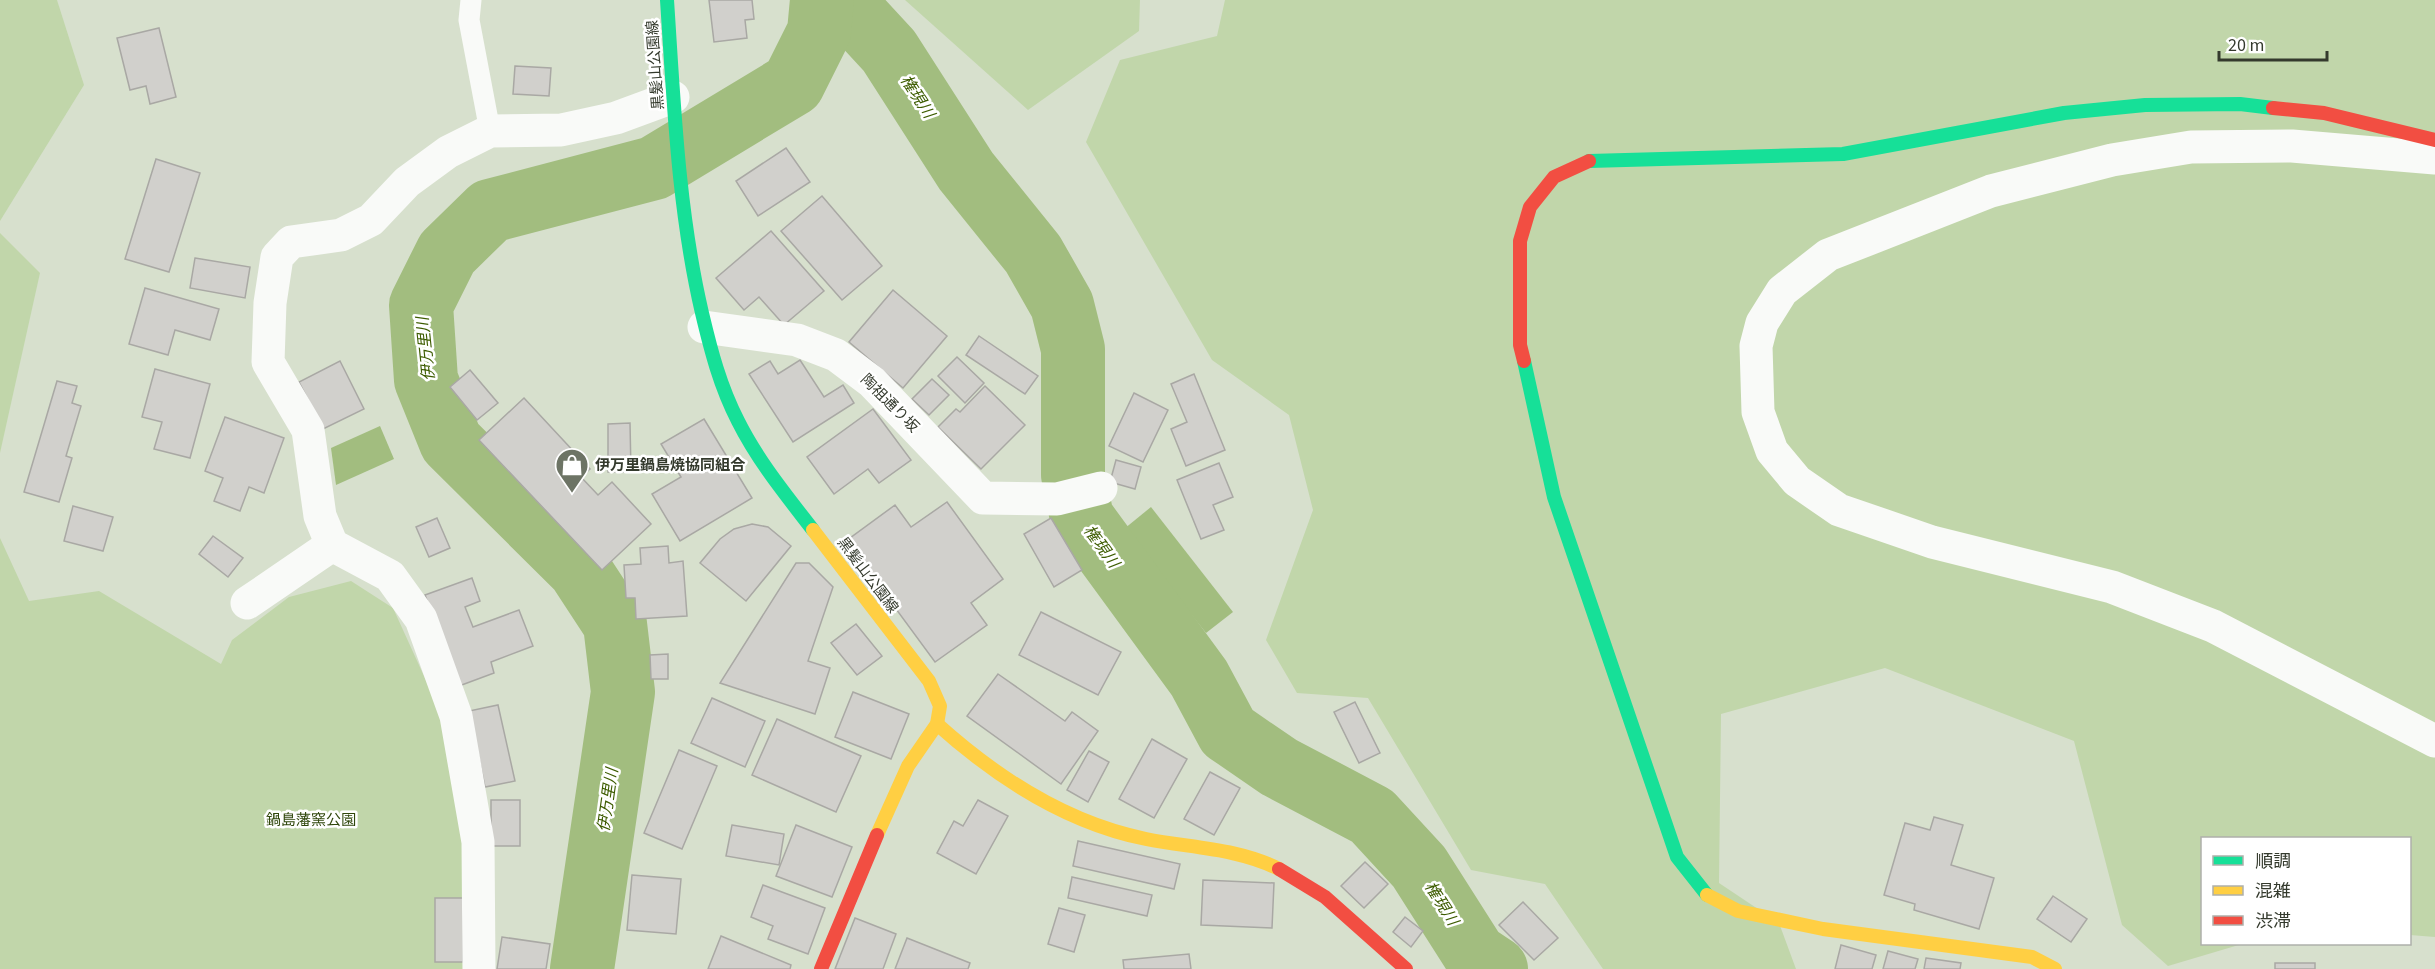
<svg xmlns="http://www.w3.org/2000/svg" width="2435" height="969" font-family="'Source Sans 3','Noto Sans JP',sans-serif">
	<rect width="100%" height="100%" fill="#d7e0cd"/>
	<g fill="#c1d6aa">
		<path d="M0,0H57L84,85L0,221Z"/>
		<path d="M905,0H1140L1139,31L1028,110Z"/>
		<path d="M1225,0H2435V937L2410,935V838H2202V944H2242L2168,966L2122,925L2074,741L1885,668L1721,714L1719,883L1779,923L1796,969H1603L1545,884L1471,870L1368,698L1297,693L1266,640L1313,510L1289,415L1212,360L1086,142L1120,60L1217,36Z"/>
		<path d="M0,233L40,273L0,453Z"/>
		<path d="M0,538L29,601L99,591L221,664L232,640L289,597L351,581L393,608L444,720L468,845L469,969H0Z"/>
	</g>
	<g fill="#a2bd7f">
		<path d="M380,426L394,459L336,485L331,448Z"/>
		<path d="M1151,507L1233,612L1206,633L1124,529Z"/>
	</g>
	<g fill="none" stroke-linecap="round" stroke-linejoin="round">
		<g stroke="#a2bd7f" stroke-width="64">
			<path d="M842,0L889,51L966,171L1033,254L1062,305L1073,349V475L1082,518L1199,678L1228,732L1279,767L1372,816L1419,867L1475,955L1496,969"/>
			<path d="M582,969L623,692L615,624L579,569L451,442L426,380L421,305L447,253L490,211L654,168L793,84L819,32L822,0"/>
		</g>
	</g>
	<g fill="#d1d0cc" stroke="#a9a8a4" stroke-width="1.5">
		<path d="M709,0H752L754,19L745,20L747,38L714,42Z"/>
		<path d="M159,28L176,97L150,104L146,86L130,90L117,38Z"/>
		<path d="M515,66L551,68L549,96L513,94Z"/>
		<path d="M786,148L810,182L758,216L736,181Z"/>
		<path d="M156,159L200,173L169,272L125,259Z"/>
		<path d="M822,196L882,266L842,300L781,231Z"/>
		<path d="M771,231L824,291L784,325L759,297L744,310L716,278Z"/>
		<path d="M195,258L250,267L245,298L190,288Z"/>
		<path d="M145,288L219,309L210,340L175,330L168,355L129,344Z"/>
		<path d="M893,290L947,336L903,388L849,342Z"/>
		<path d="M979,336L1038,376L1025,394L966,355Z"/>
		<path d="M957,357L984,383L965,403L938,376Z"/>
		<path d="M800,360L824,397L843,385L854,403L793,442L749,374L770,361L778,374Z"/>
		<path d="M340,361L364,409L323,429L299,382Z"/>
		<path d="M155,369L210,384L190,458L154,449L162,422L142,417Z"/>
		<path d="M470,370L498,403L477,420L450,387Z"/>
		<path d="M1194,374L1225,450L1186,466L1171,429L1187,422L1171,384Z"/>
		<path d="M932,379L949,395L929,415L912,399Z"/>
		<path d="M57,381L77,386L72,403L81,406L66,456L72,458L59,502L24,492Z"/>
		<path d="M985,386L1025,425L981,469L938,427L956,409L960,412Z"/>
		<path d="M1134,393L1168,410L1143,462L1109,446Z"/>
		<path d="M524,398L590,469L581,477L598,495L612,482L651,524L602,570L479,440Z"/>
		<path d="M873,409L911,460L879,483L868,469L834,494L807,457Z"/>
		<path d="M225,417L284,438L264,493L249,487L240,511L214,501L223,478L205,471Z"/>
		<path d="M704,419L752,498L680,541L652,494L681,477L661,444Z"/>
		<path d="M630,423L631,472H608V424Z"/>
		<path d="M1116,460L1141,467L1135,489L1110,482Z"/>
		<path d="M1219,463L1233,497L1213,505L1224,530L1201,539L1177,480Z"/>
		<path d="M947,502L1003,579L971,603L987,625L935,662L846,541L895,505L911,527Z"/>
		<path d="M73,506L113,517L103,551L64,541Z"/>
		<path d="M437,518L450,548L429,557L416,527Z"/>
		<path d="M1051,518L1082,570L1054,587L1024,534Z"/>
		<path d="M752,524L768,527L791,546L746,601L700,563L720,539L734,529Z"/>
		<path d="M213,536L243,558L228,577L199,554Z"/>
		<path d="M668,546L669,563L683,561L687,616L636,619L635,598H626L624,565L641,564L640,548Z"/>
		<path d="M796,563H809L833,587L808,661L830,668L815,714L720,683Z"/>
		<path d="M472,578L480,601L465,607L473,627L519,610L533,646L491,662L494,673L459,686L425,595Z"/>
		<path d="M1041,612L1121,652L1098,695L1019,655Z"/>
		<path d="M856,624L882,656L857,675L831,643Z"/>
		<path d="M668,654V679H651L650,655Z"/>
		<path d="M998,674L1065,721L1072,712L1098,731L1061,784L967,716Z"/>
		<path d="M853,692L909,714L891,759L835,737Z"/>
		<path d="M712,698L765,721L745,767L691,743Z"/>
		<path d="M1355,702L1380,753L1359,763L1334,712Z"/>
		<path d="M498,705L515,781L485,787L469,711Z"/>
		<path d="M777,719L861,756L836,812L752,775Z"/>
		<path d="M1152,739L1187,759L1154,818L1119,799Z"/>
		<path d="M679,750L717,766L682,849L644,833Z"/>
		<path d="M1089,751L1109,762L1088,802L1067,790Z"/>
		<path d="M1210,772L1240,788L1214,835L1184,819Z"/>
		<rect x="491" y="800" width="29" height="46"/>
		<path d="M978,800L1008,816L976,874L937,853L954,821L963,826Z"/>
		<path d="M1934,817L1963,825L1951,865L1994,878L1979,929L1914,910L1915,904L1884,895L1905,823L1930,830Z"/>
		<path d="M732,825L784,834L779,865L726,856Z"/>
		<path d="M796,825L852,847L832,897L776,876Z"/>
		<path d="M1078,841L1180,864L1174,889L1073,866Z"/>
		<path d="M1365,862L1388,884L1364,908L1341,886Z"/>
		<path d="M632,875L681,879L676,934L627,930Z"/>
		<path d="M1072,877L1152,895L1147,916L1068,898Z"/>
		<path d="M1203,880L1274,883L1272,928L1201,925Z"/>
		<path d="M763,885L825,908L808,954L768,939L773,926L751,917Z"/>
		<path d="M2053,896L2087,919L2071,942L2037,919Z"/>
		<rect x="435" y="898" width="28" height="64"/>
		<path d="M1523,902L1558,938L1534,960L1499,925Z"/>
		<path d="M1059,908L1085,915L1074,952L1048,944Z"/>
		<path d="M1405,917L1423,931L1411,947L1393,932Z"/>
		<path d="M855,918L896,934L883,969H835Z"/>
		<path d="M721,936L791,965L790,969H708Z"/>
		<path d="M502,937L550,944L546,969H497Z"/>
		<path d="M907,938L970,963L968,969H895Z"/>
		<path d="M1841,945L1876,955L1872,969H1835Z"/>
		<path d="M1888,951L1918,959L1915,969H1883Z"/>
		<path d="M1189,954L1191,969H1124L1123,960Z"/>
		<path d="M1926,958L1961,963L1960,969H1924Z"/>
		<rect x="2275" y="963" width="40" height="6"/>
	</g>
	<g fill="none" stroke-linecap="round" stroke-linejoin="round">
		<path stroke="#f9faf8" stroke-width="21" d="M471,0L469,20L490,131"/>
		<g stroke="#f9faf8" stroke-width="33">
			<path d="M2435,158L2292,146L2191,147L2112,160L1991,191L1828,255L1782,291L1762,323L1756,346L1758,412L1772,451L1797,481L1839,510L1932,542L2112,587L2213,626L2435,741"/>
			<path d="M704,327L797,340L836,355L872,382L983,498L1057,499L1101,488"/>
			<path d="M247,603L332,545"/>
			<path d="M479,969L478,842L456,716L421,619L390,576L332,545L320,516L308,430L268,362L270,303L277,257L291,242L341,235L371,220L407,182L448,152L490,131L561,130L616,118L673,97"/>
		</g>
		<g stroke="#16e098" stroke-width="14">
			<path d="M667,0C674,105 678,210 702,313C711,351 720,386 738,421C758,461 786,495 813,530"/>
			<path d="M1589,161L1843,154L2064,113L2145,105L2240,104L2273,108"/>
			<path d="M1524,361L1554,497L1677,857L1707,895"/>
		</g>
		<g stroke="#ffcf43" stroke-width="14">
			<path d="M813,530L929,681L940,706L937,724L908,766L877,835"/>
			<path d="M937,724C997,778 1066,823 1146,839C1191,848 1237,848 1279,869"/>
			<path d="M1707,895L1738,911L1823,929L2032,957L2055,969"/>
		</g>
		<g stroke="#f24e42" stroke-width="14">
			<path d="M2273,108L2324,113L2435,140"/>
			<path d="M1524,361L1520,345V241L1530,207L1554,177L1589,161"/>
			<path d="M1279,869L1325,897L1406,969"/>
			<path d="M821,969L877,835"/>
		</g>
	</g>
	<defs>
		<g id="shop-pin" transform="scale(1.725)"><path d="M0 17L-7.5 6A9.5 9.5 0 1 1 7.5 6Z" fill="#6d7465" stroke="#fff"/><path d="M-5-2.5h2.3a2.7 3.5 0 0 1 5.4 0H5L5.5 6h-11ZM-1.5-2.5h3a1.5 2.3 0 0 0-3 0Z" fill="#fff"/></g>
	</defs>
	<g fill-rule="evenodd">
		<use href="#shop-pin" x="572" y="465"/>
	</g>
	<g text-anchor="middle" stroke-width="5" stroke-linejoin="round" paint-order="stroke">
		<g font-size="15" fill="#343a2d" stroke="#fff">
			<text transform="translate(655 65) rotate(-94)" y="5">黒髪山公園線</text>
			<text transform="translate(890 403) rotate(45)" y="5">陶祖通り坂</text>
			<text transform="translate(868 575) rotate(53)" y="5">黒髪山公園線</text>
		</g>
		<g font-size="15" font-weight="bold" fill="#343a2d" stroke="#fff" text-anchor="start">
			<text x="595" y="470">伊万里鍋島焼協同組合</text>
		</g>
		<g font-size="15" fill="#30470c" stroke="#fff">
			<text x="311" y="825">鍋島藩窯公園</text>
		</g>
		<g font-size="16" font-style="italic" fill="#3d5c00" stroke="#fff">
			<text transform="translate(918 96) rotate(57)" y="6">権現川</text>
			<text transform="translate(425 349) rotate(-96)" y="6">伊万里川</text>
			<text transform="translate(1102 546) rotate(54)" y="6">権現川</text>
			<text transform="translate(607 800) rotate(-82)" y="6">伊万里川</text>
			<text transform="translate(1442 903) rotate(58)" y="6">権現川</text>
		</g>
	</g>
	<rect x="2201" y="837" width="210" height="108" fill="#ffffff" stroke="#aeb0ab" stroke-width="1.5"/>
	<rect x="2213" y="856" width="30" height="9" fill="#16e098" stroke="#aeb0ab" stroke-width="1.5"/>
	<text x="2255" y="867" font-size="18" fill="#343a2d">順調</text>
	<rect x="2213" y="886" width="30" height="9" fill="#ffcf43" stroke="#aeb0ab" stroke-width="1.5"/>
	<text x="2255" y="897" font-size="18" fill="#343a2d">混雑</text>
	<rect x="2213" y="916" width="30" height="9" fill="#f24e42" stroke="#aeb0ab" stroke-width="1.5"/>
	<text x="2255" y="927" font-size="18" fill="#343a2d">渋滞</text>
	<path d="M2219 51v9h108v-9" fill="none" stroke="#343a2d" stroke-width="3"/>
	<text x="2228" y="51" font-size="18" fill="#343a2d" stroke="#ffffff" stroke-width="4.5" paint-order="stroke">20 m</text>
</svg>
